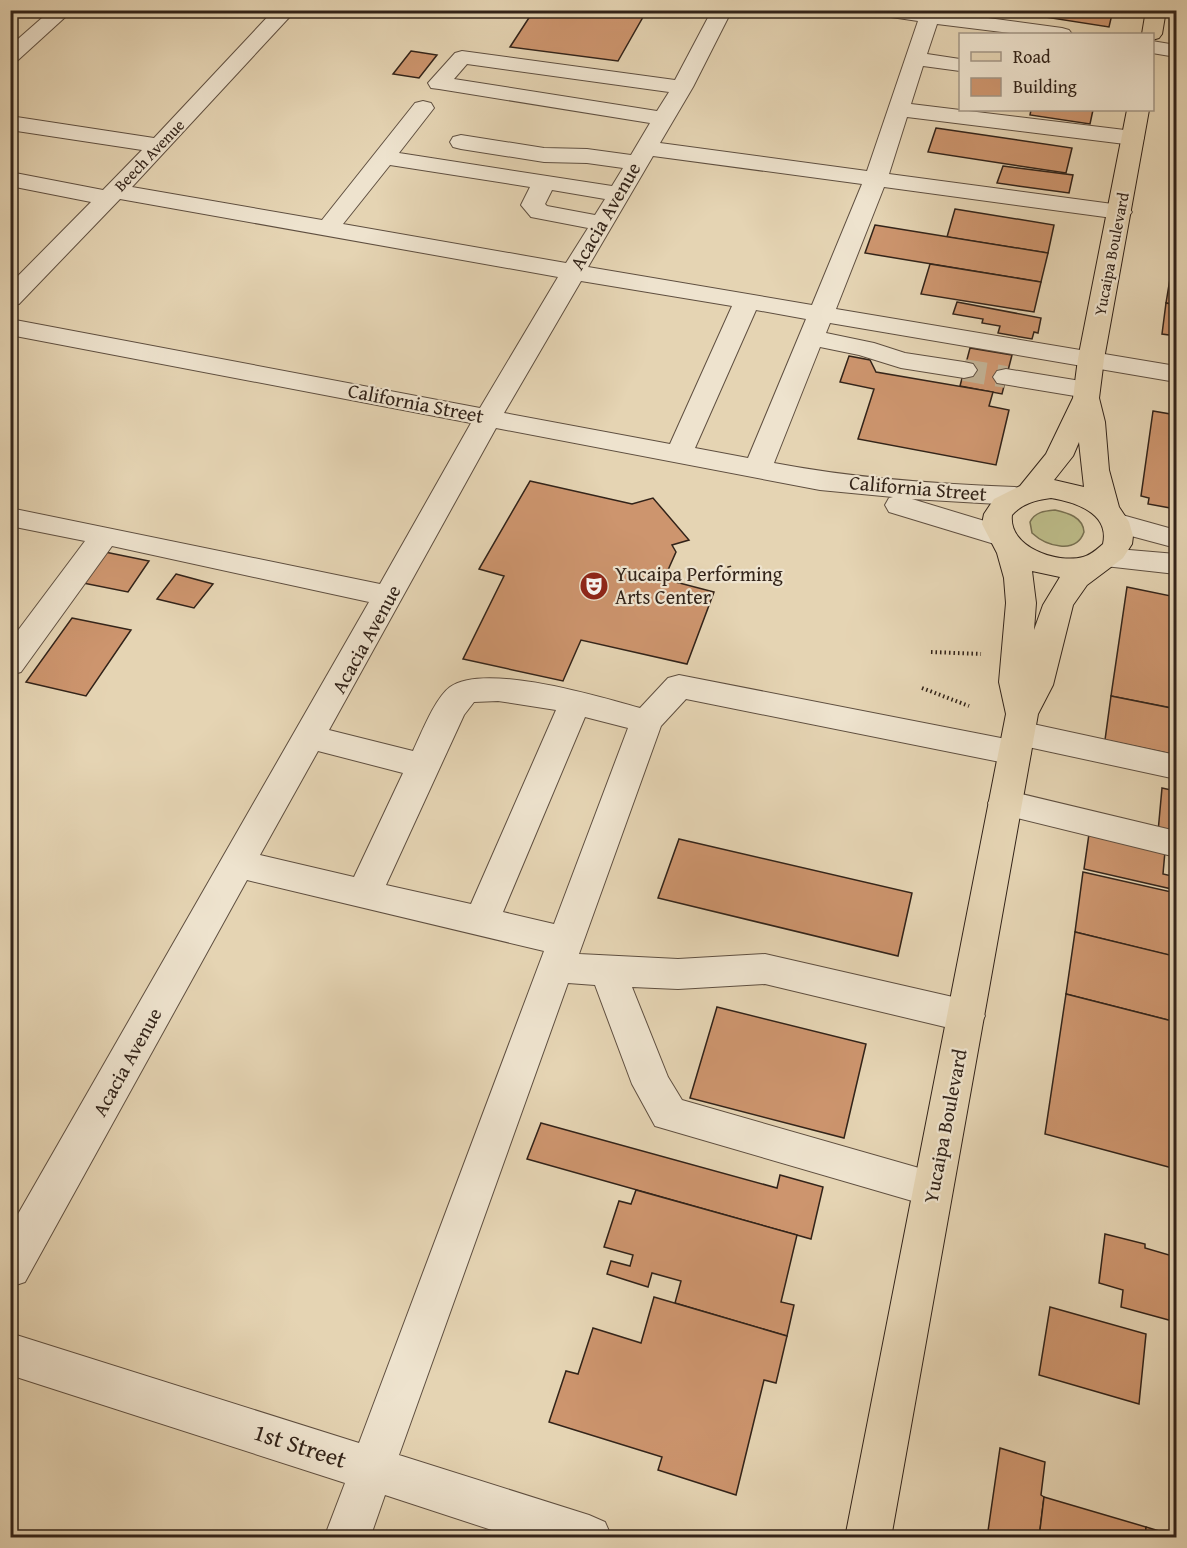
<svg xmlns="http://www.w3.org/2000/svg" width="1187" height="1548" font-family="'Gentium Book Plus',serif">
	<rect width="100%" height="100%" fill="#e5d4b3"/>
	<filter id="stains"><feTurbulence type="fractalNoise" baseFrequency=".00333" numOctaves="4"/><feColorMatrix values="0 0 0 0 .2 0 0 0 0 .09 0 0 0 0 .02 0 0 0 .5 -.17"/></filter>
	<radialGradient id="worn" r=".72"><stop offset=".6" stop-color="#630" stop-opacity="0"/><stop offset="1" stop-color="#630" stop-opacity=".3"/></radialGradient>
	<path fill="#bcbb88" stroke="#776f50" stroke-width="1.5" d="M1055,510C1068,513 1083,517 1084,532C1076,555 1046,546 1032,533L1030,522C1035,512 1044,511 1055,510Z"/>
	<g fill="#cd956e" stroke="#322319" stroke-width="1.5">
		<path d="M534,10H647L618,61L510,47Z"/>
		<path d="M1034,10H1113L1109,27L1032,15Z"/>
		<path d="M411,51L437,55L419,78L393,74Z"/>
		<path d="M1031,110H1093L1090,124L1030,115Z"/>
		<path d="M936,128L1072,148L1066,173L928,152Z"/>
		<path d="M1003,166L1073,175L1069,193L997,183Z"/>
		<path d="M955,209L1054,225L1048,253L947,237Z"/>
		<path d="M875,225L1048,253L1041,282L865,253Z"/>
		<path d="M1175,244L1176,245V274L1171,273Z"/>
		<path d="M930,264L1041,282L1034,312L921,294Z"/>
		<path d="M1171,273L1176,274V305L1166,303Z"/>
		<path d="M957,302L1041,318L1038,333L1034,332L1032,339L998,333L1000,326L982,323L983,319L953,314Z"/>
		<path d="M1166,303L1176,305V336L1162,334Z"/>
		<path d="M970,348L1012,355L1002,394L960,386Z"/>
		<path d="M849,356L870,360L876,372L993,392L989,406L1009,410L996,465L858,439L874,389L840,382Z"/>
		<path d="M1153,411L1176,415V509L1148,504L1149,498L1141,496Z"/>
		<path d="M530,481L632,504L653,498L689,540L672,545L676,552L664,579L714,592L687,664L581,640L563,681L463,659L504,576L479,569Z"/>
		<path d="M105,552L149,561L128,592L83,583Z"/>
		<path d="M176,574L213,584L194,608L157,599Z"/>
		<path d="M1127,587L1176,597V665L1172,708L1111,696Z"/>
		<path d="M72,618L131,630L86,696L26,682Z"/>
		<path d="M1111,696L1176,709V755L1105,740Z"/>
		<path d="M1162,788L1176,791V836L1158,832Z"/>
		<path d="M1089,834L1165,851L1163,874L1176,877V890L1084,869Z"/>
		<path d="M679,839L912,893L898,956L658,898Z"/>
		<path d="M1083,872L1176,893V957L1075,932Z"/>
		<path d="M1075,932L1174,956L1172,977L1176,978V1022L1066,994Z"/>
		<path d="M1066,994L1176,1022V1169L1045,1134Z"/>
		<path d="M717,1007L866,1044L844,1138L690,1098Z"/>
		<path d="M541,1123L777,1188L780,1175L823,1187L811,1239L527,1159Z"/>
		<path d="M636,1190L797,1235L781,1302L794,1305L787,1336L675,1303L681,1281L652,1273L648,1287L607,1274L611,1261L630,1266L633,1255L604,1247L619,1201L631,1204Z"/>
		<path d="M1105,1234L1145,1244V1248L1176,1257V1322L1121,1307L1123,1290L1099,1283Z"/>
		<path d="M654,1297L787,1336L776,1383L764,1380L736,1495L658,1470L662,1457L549,1422L566,1371L578,1374L593,1328L641,1343Z"/>
		<path d="M1050,1307L1146,1334L1139,1404L1039,1375Z"/>
		<path d="M1000,1448L1045,1462L1041,1495L1044,1497L1039,1538H987Z"/>
		<path d="M1044,1497L1146,1527L1145,1538H1039Z"/>
		<path d="M1146,1527L1176,1536V1538H1145Z"/>
	</g>
	<g fill="none" stroke-linecap="round" stroke-linejoin="round">
		<path stroke="#c1b194" stroke-width="22" stroke-dasharray="22 11" stroke-linecap="butt" d="M964,370L1006,377"/>
		<g stroke="#5f4f40" stroke-width="2">
			<g id="minor">
				<path d="M51,10H73L17,61L10,63V46Z"/>
				<path d="M274,10H296L132,187L322,220L415,103L423,101L431,103L434,108L399,153L612,186L623,168L587,163L544,162L461,149L453,147L450,142L453,137L461,135L544,148L587,149L631,155L650,123L439,89L431,88L428,83L455,53L462,51L675,80L712,10H732L693,87L660,143L867,171L918,21L871,14L868,10H944L943,12L1062,28L1069,30L1072,34H1019L937,24L927,54L960,59V71L923,66L911,104L1133,131L1141,133L1144,138L1141,143L1133,145L907,117L889,174L1120,205L1128,207L1132,212L1128,217L1120,219L884,187L836,309L1176,366V382L830,323L826,333L874,343L905,353L964,362L973,364L977,370L973,376L964,378L901,368L859,355L820,347L774,463C853,478 934,484 1015,487L1025,490L1029,496L1025,502L1015,505L912,499L1011,529L1015,536L1011,543L1001,546L889,512L885,505L889,498L893,497L820,490L496,428L329,730L413,751C421,734 435,698 450,687C485,662 600,697 640,708L668,678L679,675L1006,739L1003,733L1008,725L1019,721L1176,755V779L1028,747L1031,753L1027,762L1015,765L686,699L661,726L579,954L678,959L765,954L966,1000L979,1005L985,1016L979,1027L966,1032L765,984L678,989L632,987L668,1077L682,1100L947,1176L953,1189L947,1202L933,1207L655,1126L632,1084L595,985L568,983L399,1455L589,1515L605,1522L612,1538H516L385,1495L370,1538H324L345,1483L10,1375V1333L359,1443L544,951L247,880L25,1282L10,1287V1228L369,602L112,546L21,672L10,675V641L85,541L10,526V508L380,584L471,423L10,335V319L480,408L558,277L120,199L19,304L10,306V284L91,202L10,186V172L103,190L142,150L10,130V116L154,138ZM467,64L669,92L657,111L454,79ZM653,156L862,184L812,305L588,267ZM390,165L530,187L521,205L531,217L588,228L566,263L343,224ZM552,190L605,199L595,215L547,206L545,204ZM581,281L732,306L670,444L504,413ZM756,310L806,319L748,458L695,448ZM498,701L556,710L471,904L386,885L464,715L474,702ZM585,717L628,728L554,924L503,912ZM318,751L403,773L354,877L260,855Z"/>
				<path d="M1152,41L1176,45V57L1152,53Z"/>
				<path d="M1006,369L1087,382L1096,384L1100,390L1096,396L1087,398L997,383L993,377L997,371Z"/>
				<path d="M1115,513L1176,530V548L1105,529L1101,522L1105,515Z"/>
				<path d="M1106,548L1176,554V574L1096,565L1091,558L1096,551Z"/>
				<path d="M1005,790L1176,831V857L993,812L988,803L993,794Z"/>
			</g>
		</g>
		<g stroke="#322319" stroke-width="2">
			<g id="major">
				<path d="M1146,10H1166L1162,34L1159,38L1152,40V34H1142Z"/>
				<path d="M1127,110H1149L1104,359L1099,398L1105,422L1109,470L1119,507L1129,522L1133,536L1132,544L1123,558L1087,585L1073,605L1053,685L1038,714L891,1538H845L1006,714L999,682L1006,603L1004,578L997,553L982,524L984,514L994,499L1020,486L1046,454L1073,398L1078,359ZM1079,442L1084,487L1054,480L1073,456ZM1051,498C1075,502 1110,513 1103,544C1096,550 1091,555 1083,557C1057,564 1008,547 1012,515C1023,503 1036,500 1051,498ZM1032,571L1060,577L1043,605L1034,630L1036,603Z"/>
			</g>
		</g>
		<g stroke="#322319" stroke-width="4" stroke-dasharray="1.5 3" stroke-linecap="butt">
			<path d="M729,566L733,579"/>
			<path d="M931,652L981,654"/>
			<path d="M922,688L969,706"/>
		</g>
		<use href="#minor" fill="#eee3ce" fill-rule="evenodd"/>
		<use href="#major" fill="#e5d4b3" fill-rule="evenodd"/>
	</g>
	<defs>
		<g id="theatre-disc" transform="scale(1.5)"><circle r="9.5" fill="#8f2418" stroke="#eee3ce"/><path d="M-5-5.5Q0-4 5-5.5V0Q5 5 0 6Q-5 5-5 0ZM-3.3-2.5H-1v1.5H-3.3ZM1-2.5H3.3v1.5H1ZM-2.8 1Q0 5.5 2.8 1Z" fill="#fff"/></g>
	</defs>
	<g fill-rule="evenodd">
		<use href="#theatre-disc" x="594" y="586"/>
	</g>
	<g text-anchor="middle" stroke-width="4.5" stroke-linejoin="round" paint-order="stroke">
		<g font-size="16" fill="#322319" stroke="#eee3ce">
			<text transform="translate(149 155) rotate(-46)" y="6">Beech Avenue</text>
			<text transform="translate(1111 254) rotate(-79)" y="6">Yucaipa Boulevard</text>
		</g>
		<g font-size="20" fill="#322319" stroke="#eee3ce">
			<text transform="translate(605 216) rotate(-60)" y="7">Acacia Avenue</text>
			<text transform="translate(416 403) rotate(11)" y="7">California Street</text>
			<text transform="translate(918 488) rotate(5)" y="7">California Street</text>
			<text transform="translate(366 639) rotate(-61)" y="7">Acacia Avenue</text>
			<text transform="translate(127 1062) rotate(-61)" y="7">Acacia Avenue</text>
			<text transform="translate(945 1126) rotate(-79)" y="7">Yucaipa Boulevard</text>
		</g>
		<g font-size="20" fill="#322319" stroke="#eee3ce" text-anchor="start">
			<text x="615" y="581">Yucaipa Performing<tspan x="615" dy="23">Arts Center</tspan></text>
		</g>
		<g font-size="24" fill="#322319" stroke="#eee3ce">
			<text transform="translate(300 1446) rotate(18)" y="8">1st Street</text>
		</g>
	</g>
	<rect width="1187" height="1548" fill="none" stroke="#e5d4b3" stroke-width="36"/>
	<rect x="12" y="12" width="1163" height="1524" fill="none" stroke="#322319" stroke-width="3"/>
	<rect x="18" y="18" width="1151" height="1512" fill="none" stroke="#322319" stroke-width="1.5"/>
	<rect x="959" y="33" width="195" height="78" fill="#eee3ce" stroke="#a39686" stroke-width="1.5"/>
	<rect x="971" y="52" width="30" height="9" fill="#e5d4b3" stroke="#a39686" stroke-width="1.5"/>
	<text x="1013" y="63" font-size="18" fill="#322319">Road</text>
	<rect x="971" y="78" width="30" height="18" fill="#cd956e" stroke="#a39686" stroke-width="1.5"/>
	<text x="1013" y="93" font-size="18" fill="#322319">Building</text>
	<rect width="100%" height="100%" filter="url(#stains)"/>
	<rect width="100%" height="100%" fill="url(#worn)"/>
</svg>
